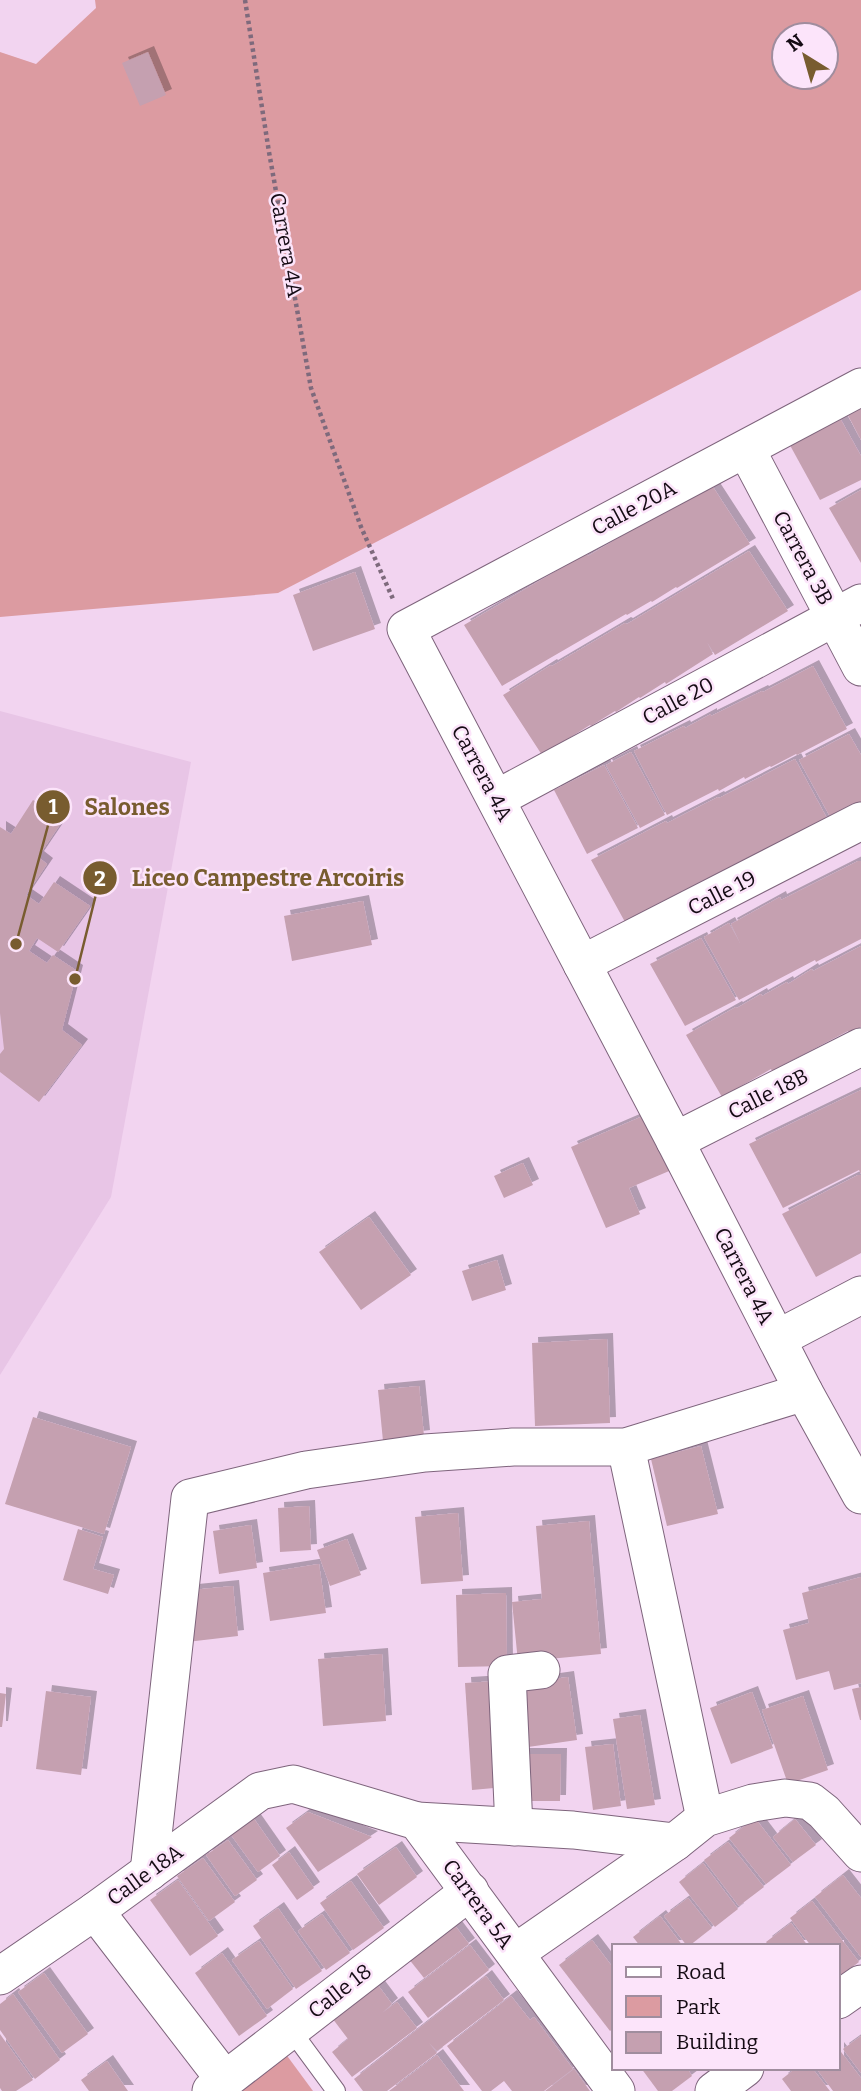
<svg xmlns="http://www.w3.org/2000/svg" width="861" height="2091" font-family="Bitter,serif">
	<defs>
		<filter id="shadow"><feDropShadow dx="6" dy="-6" stdDeviation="0" flood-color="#0004"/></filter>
	</defs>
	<rect width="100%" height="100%" fill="#f2d4f0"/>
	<path fill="#e8c5e6" d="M0,711L191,762L111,1197L0,1375Z"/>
	<g fill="#dc9ba1" fill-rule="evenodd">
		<path d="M95,0H861V290L278,593L0,617V52L36,64L96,8ZM784,35H826V77H784Z"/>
		<path d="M285,2053L313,2091H235Z"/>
	</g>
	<g fill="#c5a0b0" filter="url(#shadow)">
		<path d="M148,52L166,95L140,106L122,63Z"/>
		<path d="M861,398V440L844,408Z"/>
		<path d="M836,411L861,456V480L820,500L786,438Z"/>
		<path d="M711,484L750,544L677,588L676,587L652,602L651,601L627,615L626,614L502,686L464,625L587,553L588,556L638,526V527L662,513L663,514Z"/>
		<path d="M861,490V563L829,508Z"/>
		<path d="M749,551L788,611L715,655L707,642L713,654L666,684L665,682L640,698L639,697L616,712L615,711L591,726L590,725L542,755L503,695L551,665L552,666L625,623L627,624Z"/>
		<path d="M355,572L375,629L313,651L293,595Z"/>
		<path d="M813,666L847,729L797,755L796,754L771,767L770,766L745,779L744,777L719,791L718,789L667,815L634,751L684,726L685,728L711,714V716L762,691L763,692Z"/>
		<path d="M849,734L861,755V809L833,822L799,760Z"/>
		<path d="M631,752L665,815L640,828L606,765Z"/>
		<path d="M795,759L829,822L625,922L591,860L666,821L667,823L718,797L719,798Z"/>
		<path d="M604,765L638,828L587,854L554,790Z"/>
		<path d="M33,800L63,820L38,857L47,864L26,895L39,904L54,882L90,906L58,952L37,938L29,951L47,963L53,955L77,971L62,1030L82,1045L39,1102L0,1072V1054L4,1049L0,1013V827L11,834Z"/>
		<path d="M858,861H861V939L816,962L815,960L739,1000L704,937L729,923L740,943L731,924L780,897L781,900Z"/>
		<path d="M363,901L372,945L292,961L284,916Z"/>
		<path d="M701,938L736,1000L685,1026L650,964Z"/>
		<path d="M861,946V1027L849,1033L848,1031L772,1071L771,1069L722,1097L686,1035L736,1007L737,1008L761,994L762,996L787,982L788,984L812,969L813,971Z"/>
		<path d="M861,1090V1174L859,1170L783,1208L749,1144Z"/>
		<path d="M657,1110L681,1166L629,1188L640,1214L606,1228L571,1147Z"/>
		<path d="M523,1163L533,1185L504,1198L494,1176Z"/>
		<path d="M858,1175H861V1253L816,1277L782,1214Z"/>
		<path d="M369,1217L411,1275L361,1310L319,1252Z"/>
		<path d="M497,1260L506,1290L472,1301L462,1271Z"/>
		<path d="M607,1339L610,1423L535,1426L532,1343Z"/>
		<path d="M419,1386L424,1436L383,1441L378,1390Z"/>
		<path d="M33,1417L131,1447L104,1534L5,1504Z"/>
		<path d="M701,1446L718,1514L667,1526L651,1459Z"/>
		<path d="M309,1506L311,1550L280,1552L278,1508Z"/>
		<path d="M458,1513L463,1581L421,1584L415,1517Z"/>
		<path d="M589,1521L601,1654L518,1662L512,1602L542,1599L536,1526Z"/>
		<path d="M251,1525L257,1568L219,1574L213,1531Z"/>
		<path d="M78,1529L103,1537L93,1569L114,1575L108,1594L63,1580Z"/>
		<path d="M347,1539L361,1575L330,1586L317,1550Z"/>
		<path d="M319,1564L326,1613L270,1621L263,1573Z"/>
		<path d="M861,1577V1683L834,1690L829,1671L796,1680L783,1630L809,1623L802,1593Z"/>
		<path d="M233,1586L238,1636L187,1642L182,1591Z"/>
		<path d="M506,1593L507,1666L458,1667L456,1595Z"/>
		<path d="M382,1654L386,1721L323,1726L318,1659Z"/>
		<path d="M568,1677L577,1740L521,1748L512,1685Z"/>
		<path d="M497,1681L505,1787L472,1790L465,1683Z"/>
		<path d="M861,1687V1720H860L852,1689Z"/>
		<path d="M46,1691L91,1697L81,1775L36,1769Z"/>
		<path d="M752,1692L773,1748L731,1764L710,1708Z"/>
		<path d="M0,1693L6,1694L2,1727H0Z"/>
		<path d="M803,1696L828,1770L788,1784L762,1710Z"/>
		<path d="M640,1715L655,1805L627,1809L613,1719Z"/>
		<path d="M613,1744L621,1806L593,1810L585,1747Z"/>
		<path d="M522,1754H561L560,1801H521Z"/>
		<path d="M308,1812L372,1837L318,1872L286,1828Z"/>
		<path d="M252,1816L280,1856L258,1872L229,1832Z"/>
		<path d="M755,1818L791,1865L766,1884L729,1838Z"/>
		<path d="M795,1819L816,1845L793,1862L773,1837Z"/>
		<path d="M228,1840L257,1880L235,1896L206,1855Z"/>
		<path d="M728,1842L764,1887L739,1906L704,1860Z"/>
		<path d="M396,1847L417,1877L379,1905L357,1874Z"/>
		<path d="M289,1852L314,1888L297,1900L272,1865Z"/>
		<path d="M203,1858L235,1902L209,1921L177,1876Z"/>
		<path d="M703,1863L738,1909L715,1927L679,1882Z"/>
		<path d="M843,1875L861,1898V1957L815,1897Z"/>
		<path d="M178,1880L218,1936L190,1956L150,1900Z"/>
		<path d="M351,1881L384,1928L353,1950L320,1903Z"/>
		<path d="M688,1898L712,1928L689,1946H687L664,1916Z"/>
		<path d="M812,1901L859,1962L838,1978V1946H811L790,1918Z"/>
		<path d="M278,1908L322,1971L296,1989L253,1926Z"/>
		<path d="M322,1914L350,1953L326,1970L298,1931Z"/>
		<path d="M660,1916L683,1946H640L633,1937Z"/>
		<path d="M450,1919L469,1944L424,1978L404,1953Z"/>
		<path d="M791,1923L808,1946H769L766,1942Z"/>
		<path d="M592,1940L614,1969V2028L610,2031L559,1965Z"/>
		<path d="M259,1941L293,1989L267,2009L232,1960Z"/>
		<path d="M470,1945L489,1970L428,2018L408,1992Z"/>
		<path d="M222,1953L267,2016L239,2036L195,1973Z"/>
		<path d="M44,1973L88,2034L62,2053L18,1992Z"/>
		<path d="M371,1976L392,2004L382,2013L397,2002L417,2028L352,2077L332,2052L348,2039L326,2010Z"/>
		<path d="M486,1976L504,2000L437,2051L429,2043L437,2053L387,2091H363L354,2079Z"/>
		<path d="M13,1994L60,2060L35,2079L0,2030V2004Z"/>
		<path d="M511,1996L530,2020L534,2017L573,2069L544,2091H512L504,2081L491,2091H482L447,2046Z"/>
		<path d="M0,2034L33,2080L16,2091H2L0,2088Z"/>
		<path d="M861,2036V2073L843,2049Z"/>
		<path d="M838,2048L861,2078V2091H833L816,2068H838Z"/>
		<path d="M437,2055L464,2091H389Z"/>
		<path d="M107,2061L128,2091H89L81,2080Z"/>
		<path d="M641,2068H687L692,2076L672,2091H658Z"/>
		<path d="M796,2068H812L830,2091H791L782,2079Z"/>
		<path d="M574,2069L590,2091H545Z"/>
	</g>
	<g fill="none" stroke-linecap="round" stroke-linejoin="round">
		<g stroke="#7e647c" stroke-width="20">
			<path id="lane" d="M291,2030L336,2091"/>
		</g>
		<g stroke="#7e647c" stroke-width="39">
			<g id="street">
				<path d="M861,387L406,629L675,1141L804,1392L861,1495"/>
				<path d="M746,449L861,667"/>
				<path d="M496,799L861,603"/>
				<path d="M582,964L861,821"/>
				<path d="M675,1141L861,1047"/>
				<path d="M777,1339L861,1295"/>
				<path d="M626,1447L705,1818"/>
				<path d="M417,1821L573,1830L675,1842"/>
				<path d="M514,1827L507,1674L541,1670"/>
				<path d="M149,1872L190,1498L306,1470L425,1453L513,1447H626L804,1392"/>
				<path d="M95,1911L225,2080"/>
				<path d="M515,1953L675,1842L705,1818L753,1803L785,1798L810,1801L824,1812L861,1853"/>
				<path d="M0,1976L95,1911L260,1791L293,1784L417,1821L616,2091"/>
				<path d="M838,2000L861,1984"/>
				<path d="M211,2091L470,1891"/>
				<path d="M714,2091L745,2068"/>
			</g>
		</g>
		<path stroke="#7e6a7c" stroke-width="4.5" stroke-dasharray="3.5 3.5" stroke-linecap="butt" d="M245,0L269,152L311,388L361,527L393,599"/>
		<use href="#lane" stroke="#fff" stroke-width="18"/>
		<use href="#street" stroke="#fff" stroke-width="37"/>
	</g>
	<g text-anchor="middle" stroke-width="5" stroke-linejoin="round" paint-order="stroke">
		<g font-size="21" fill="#150b14" stroke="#fce4fa">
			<text transform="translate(286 245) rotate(80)" y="7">Carrera 4A</text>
			<text transform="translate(634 508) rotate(-28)" y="7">Calle 20A</text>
			<text transform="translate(803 558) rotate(62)" y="7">Carrera 3B</text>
			<text transform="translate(678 701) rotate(-28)" y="7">Calle 20</text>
			<text transform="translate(482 773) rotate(62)" y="7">Carrera 4A</text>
			<text transform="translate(722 893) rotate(-27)" y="7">Calle 19</text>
			<text transform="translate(768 1094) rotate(-27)" y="7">Calle 18B</text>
			<text transform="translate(744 1276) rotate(63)" y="7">Carrera 4A</text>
			<text transform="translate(145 1875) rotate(-36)" y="7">Calle 18A</text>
			<text transform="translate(478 1904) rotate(54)" y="7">Carrera 5A</text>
			<text transform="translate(340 1991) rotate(-38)" y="7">Calle 18</text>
		</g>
	</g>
	<path fill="none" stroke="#785c2f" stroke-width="2.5" d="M16 944L53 807M75 979L100 878"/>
	<g fill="#785c2f" stroke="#fce4fa" stroke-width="2.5">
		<circle cx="16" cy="944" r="7"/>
		<circle cx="75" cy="979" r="7"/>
		<circle cx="53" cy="807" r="18"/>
		<circle cx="100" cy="878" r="18"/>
	</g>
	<g font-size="21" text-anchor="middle" font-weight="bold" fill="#fff">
		<text x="53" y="814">1</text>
		<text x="100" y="886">2</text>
	</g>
	<g font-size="23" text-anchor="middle" font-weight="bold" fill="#785c2f" stroke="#fce4fa" stroke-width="5" stroke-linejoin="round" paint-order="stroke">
		<text x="127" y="815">Salones</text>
		<text x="268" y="886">Liceo Campestre Arcoiris</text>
	</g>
	<rect x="612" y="1944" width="228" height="126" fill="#fce4fa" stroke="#a08d9e" stroke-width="2"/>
	<rect x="626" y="1967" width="35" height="10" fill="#ffffff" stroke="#a08d9e" stroke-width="2"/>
	<text x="676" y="1979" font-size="21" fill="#150b14">Road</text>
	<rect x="626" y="1996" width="35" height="21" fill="#dc9ba1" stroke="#a08d9e" stroke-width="2"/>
	<text x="676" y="2014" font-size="21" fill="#150b14">Park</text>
	<rect x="626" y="2032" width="35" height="21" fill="#c5a0b0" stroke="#a08d9e" stroke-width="2"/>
	<text x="676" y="2049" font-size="21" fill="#150b14">Building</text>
	<g transform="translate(805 56) rotate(323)"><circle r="33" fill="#fce4fa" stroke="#a08d9e" stroke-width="2"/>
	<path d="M0-5L12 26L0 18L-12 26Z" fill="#785c2f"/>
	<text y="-10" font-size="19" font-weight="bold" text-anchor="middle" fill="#150b14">N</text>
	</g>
</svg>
